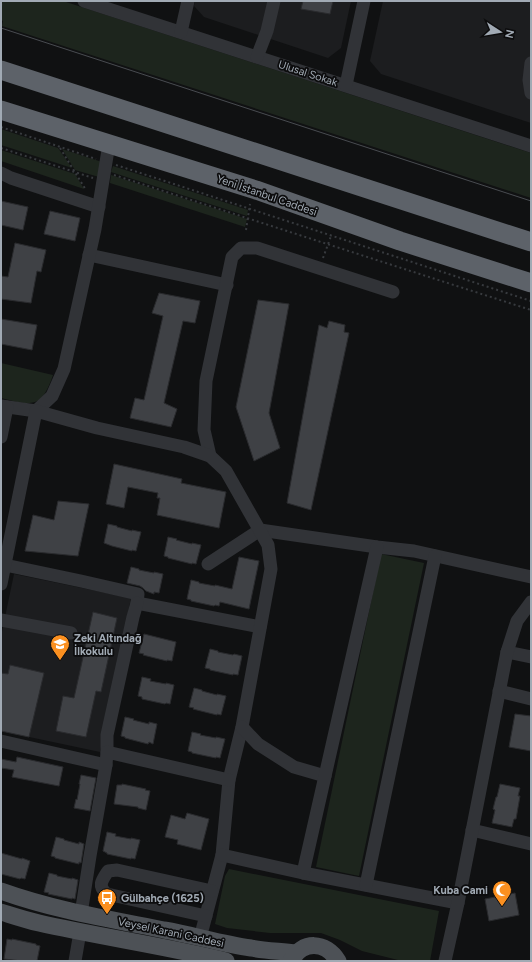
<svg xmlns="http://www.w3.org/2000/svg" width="532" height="962" font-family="Figtree,sans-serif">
	<rect width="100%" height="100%" fill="#101112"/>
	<g fill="#1c1d1f">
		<path d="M195,1H351L341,48L328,58L204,17L194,6Z"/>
		<path d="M383,1H531V123L381,74L370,61Z"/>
		<path d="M14,574L131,598L100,752L1,731V636Z"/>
	</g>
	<g fill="#1d251d">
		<path d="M1,1H63L531,153V198L2,26L3,21L1,20Z"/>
		<path d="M1,129L58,148L72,168L1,145Z"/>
		<path d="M62,149L102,162L99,177L75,170Z"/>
		<path d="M1,150L75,174L84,189L1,161Z"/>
		<path d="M113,166L248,210L247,216L111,172Z"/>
		<path d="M111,175L247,219L245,227L110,183Z"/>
		<path d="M1,363L53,375C51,381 48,388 45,393C36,410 15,401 1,398Z"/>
		<path d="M381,554L424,563L359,876L316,867Z"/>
		<path d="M229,869L439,911L430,961H402L362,951L340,940L321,933H270L227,928L215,924L225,876Z"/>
	</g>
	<g fill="#3f4145" stroke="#2a2b2e">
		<path d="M303,1H333L330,14L301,9Z"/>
		<path d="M1,201L28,207L23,230L1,225Z"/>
		<path d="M50,211L80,218L75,241L44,234Z"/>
		<path d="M15,243L46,250L41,272L37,271L31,303L1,299V276L8,277Z"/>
		<path d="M159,293L200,301L195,323L183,321L164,403L177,409L171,427L130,418L135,398L144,400L163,316L152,313Z"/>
		<path d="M258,300L289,304L269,413L280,448L254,461L236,407Z"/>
		<path d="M1,319L37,325L32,350L1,344Z"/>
		<path d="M329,321L345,325L344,332L349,333L311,510L287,503L319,325L327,328Z"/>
		<path d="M114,464L182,479L181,483L226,492L219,528L157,515L160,498H157L158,493L128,487L124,508L106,504Z"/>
		<path d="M58,501L89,504L78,556L25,551L33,515L54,520Z"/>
		<path d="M108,524L117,526V527L132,531V530L141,532L136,551L132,550V551L112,546L104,543Z"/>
		<path d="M168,537L177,539L176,540L192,544V543L201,545L196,564L192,563V564L168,558V557L164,556Z"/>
		<path d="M239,557L259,561L249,609L220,602L219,606L215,605L214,606L191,601V600L187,599L191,580L199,582V583L215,586V585L232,589Z"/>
		<path d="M131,567L139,569V570L154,573V572L163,574L159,593L154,592V594L146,591L143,588L140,586L127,583Z"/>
		<path d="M93,612L117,618L101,692L96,691L86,737L56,731L63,696L74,698Z"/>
		<path d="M144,634L176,642L172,661L167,660V661L143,655L144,654L139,653Z"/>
		<path d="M210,649L218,651V652L233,655L234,654L242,656L238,675L233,674V675L210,670V669L205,668Z"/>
		<path d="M10,665L44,673L29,737L1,731V673L8,674Z"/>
		<path d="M142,677L151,679L150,681L166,684V683L174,685L170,704L166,703L165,704L142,699V697L138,696Z"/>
		<path d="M194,688L202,690V691L217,695V694L226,696L221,715L217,714V715L193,709L194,708L189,707Z"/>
		<path d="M515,714L531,716V751L509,747Z"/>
		<path d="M125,717L134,719L133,720L149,724V722L157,724L153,744L149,742L148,744L125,738V737L121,736Z"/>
		<path d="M192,732L201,734L200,735L216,738V737L225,739L220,758L216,757V758L192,753V752L188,751Z"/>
		<path d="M17,757L63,767L59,786L12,777L14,770L1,768V759L16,762Z"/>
		<path d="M81,775L96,778L90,811L74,808L76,799L77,800L80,784H79Z"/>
		<path d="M122,784L146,789L145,790L150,791L146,810L138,808V807L114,804L117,785H122Z"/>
		<path d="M500,784L520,788L518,796H520L516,819H514L512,827L492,823L495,810L493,809L496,797H497Z"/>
		<path d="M187,813L209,819L201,850L177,844L178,840L165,837L171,815L185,819Z"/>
		<path d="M107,832L116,834L115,836L131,839V838L140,840L135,859L131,858V859L107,854V853L103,851Z"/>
		<path d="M56,837L64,839V840L79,844V842L84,844L81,863L79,862V864L55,858V857L51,856Z"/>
		<path d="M1,853L22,859V858L30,861L25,879L21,878L20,879L1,874Z"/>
		<path d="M49,873L57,875V876L72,879V878L78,880L75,899L72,898V899L48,894L49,893L44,892Z"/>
		<path d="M515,893L519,915L489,921L485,899Z"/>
		<path d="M7,939L12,940V939L36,944V945L40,946L37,961H22L4,959Z"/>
	</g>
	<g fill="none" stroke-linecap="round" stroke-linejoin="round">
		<g stroke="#373a3e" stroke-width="2" stroke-dasharray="2 3" stroke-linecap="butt">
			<path d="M1,6L2,1"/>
			<path d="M1,127L96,159"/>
			<path d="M1,148L93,178"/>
			<path d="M60,148L86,190"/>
			<path d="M116,165L531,301"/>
			<path d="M114,175L531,310"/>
			<path d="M246,230L250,204"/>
			<path d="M323,258L331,236"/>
		</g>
		<g stroke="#313337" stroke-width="13">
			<path d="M84,1L531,146"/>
			<path d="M181,32L188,1"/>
			<path d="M257,57L267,31L274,1"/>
			<path d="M531,63L529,80L531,93"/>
			<path d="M346,85L364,1"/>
			<path d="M1,173L11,178L99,207"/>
			<path d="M89,255L227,285"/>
			<path d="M1,406L36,411L52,396L64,369L95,229L109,144"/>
			<path d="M1,437L7,407"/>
			<path d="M210,456L204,430L206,381L232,257L241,248H257L393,292"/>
			<path d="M208,564L260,530L377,547L414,551L531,577"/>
			<path d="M5,565L81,581L138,594L137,603L260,627"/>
			<path d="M1,584L36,411L97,428L184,447L210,456L226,471L268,545L271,569L242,727L229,780L222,855L200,938"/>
			<path d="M1,620L71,633"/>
			<path d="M507,652L531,657"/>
			<path d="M499,691L531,699"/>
			<path d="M242,727L258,744L294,767L325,776"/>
			<path d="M1,741L106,765"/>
			<path d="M107,752V735L133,617L137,603"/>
			<path d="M472,830L531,844"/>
			<path d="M222,855L303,873L458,903"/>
			<path d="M303,873L377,547"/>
			<path d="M366,885L435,556"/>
			<path d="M81,914L90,856L106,765L107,752L229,780"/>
			<path d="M206,916L107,894C97,886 102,880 108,871L117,870L212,891"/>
			<path d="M75,961L80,932"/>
			<path d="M445,961L458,903L507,652L517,621L531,602"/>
		</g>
		<g stroke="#4d5156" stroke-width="17">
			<path d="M1,891C54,910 109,919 164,930C193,935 222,944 251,948C266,951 281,951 296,953"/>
			<path d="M1,912C14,916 26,920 39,923C101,937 165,946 226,961"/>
			<path d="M291,961C302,940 326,941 338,961"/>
		</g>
		<g stroke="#5d6269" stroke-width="19">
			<path d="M1,70L531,242"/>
			<path d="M1,110L256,190L400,241L531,283"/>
		</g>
		<path stroke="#484b50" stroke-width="1" d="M1,28L531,201"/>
	</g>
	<defs>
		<g id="school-pin" transform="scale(1)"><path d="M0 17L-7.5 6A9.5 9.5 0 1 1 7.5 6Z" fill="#fb9020" stroke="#0c0c0d"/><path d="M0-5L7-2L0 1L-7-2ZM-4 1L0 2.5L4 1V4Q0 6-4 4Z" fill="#fff"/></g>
		<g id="mosque-pin" transform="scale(1)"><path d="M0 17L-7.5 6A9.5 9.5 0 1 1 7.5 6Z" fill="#fb9020" stroke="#0c0c0d"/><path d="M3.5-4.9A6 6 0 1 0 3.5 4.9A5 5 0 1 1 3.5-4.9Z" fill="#fff"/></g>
		<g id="bus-pin" transform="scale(1)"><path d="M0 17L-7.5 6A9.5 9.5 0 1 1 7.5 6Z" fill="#fb9020" stroke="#0c0c0d"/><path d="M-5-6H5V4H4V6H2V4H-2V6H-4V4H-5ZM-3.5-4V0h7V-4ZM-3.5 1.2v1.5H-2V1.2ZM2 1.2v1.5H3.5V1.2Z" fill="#fff"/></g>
	</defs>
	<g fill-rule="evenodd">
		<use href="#school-pin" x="60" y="644"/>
		<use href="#mosque-pin" x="502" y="890"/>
		<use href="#bus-pin" x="107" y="898"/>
	</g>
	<g text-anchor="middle" stroke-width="3.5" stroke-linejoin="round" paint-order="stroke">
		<g font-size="11" fill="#a1aab4" stroke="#0c0c0d">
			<text transform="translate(308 73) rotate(18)" y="4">Ulusal Sokak</text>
			<text transform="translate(267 195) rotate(19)" y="4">Yeni İstanbul Caddesi</text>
			<text transform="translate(171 932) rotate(12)" y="4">Veysel Karani Caddesi</text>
		</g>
		<g font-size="11" font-weight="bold" fill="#a1aab4" stroke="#0c0c0d" text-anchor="start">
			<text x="74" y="642">Zeki Altındağ<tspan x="74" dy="13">İlkokulu</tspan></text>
			<text x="488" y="894" text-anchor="end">Kuba Cami</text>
			<text x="121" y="902">Gülbahçe (1625)</text>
		</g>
	</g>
	<rect width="532" height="962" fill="none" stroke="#a1aab4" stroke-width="4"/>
	<g transform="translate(500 32) rotate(102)" stroke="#0c0c0d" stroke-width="3" paint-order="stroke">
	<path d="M0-3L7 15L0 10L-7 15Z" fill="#a1aab4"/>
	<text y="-6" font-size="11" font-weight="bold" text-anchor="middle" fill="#a1aab4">N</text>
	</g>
</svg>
